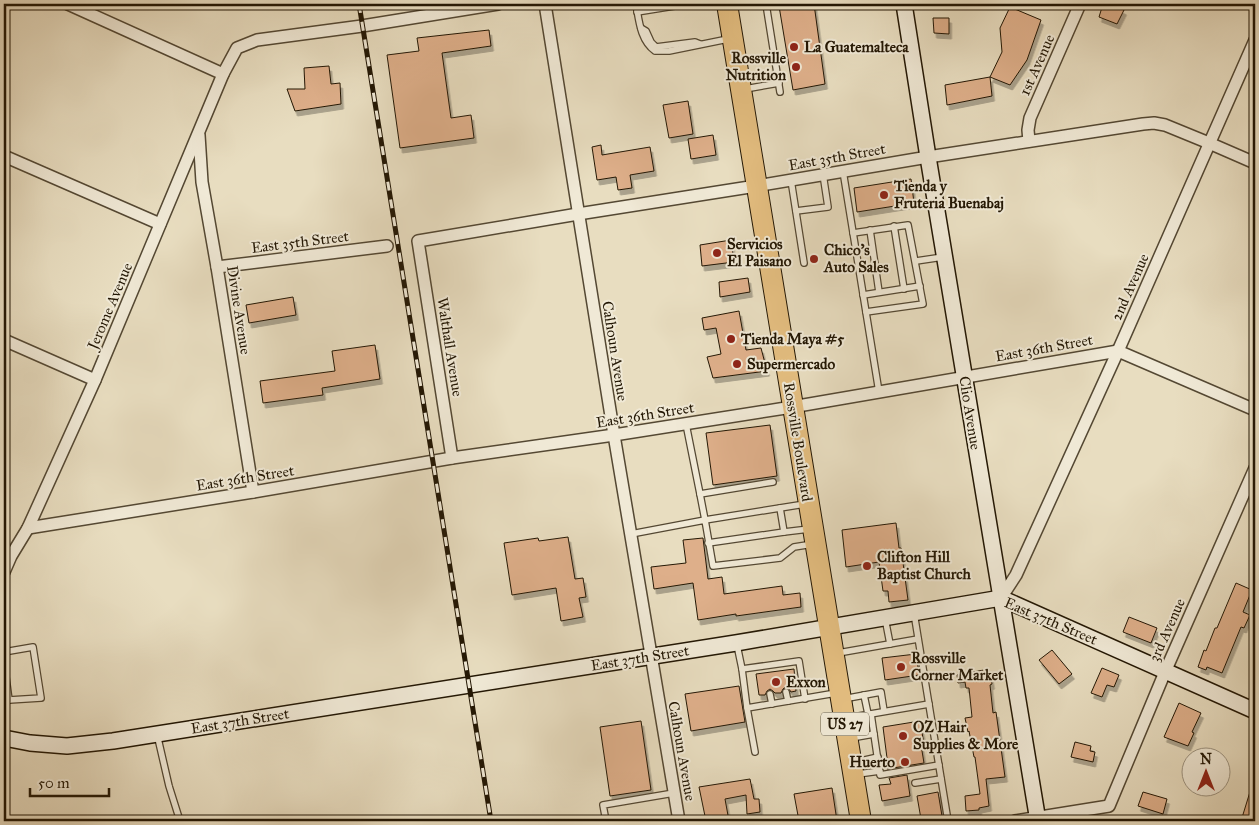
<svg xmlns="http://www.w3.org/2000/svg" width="1259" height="825" font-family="'IM FELL Great Primer',serif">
	<defs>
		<filter id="shadow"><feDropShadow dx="2.5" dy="5" stdDeviation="0" flood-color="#0004"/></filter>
	</defs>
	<rect width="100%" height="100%" fill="#e8ddc0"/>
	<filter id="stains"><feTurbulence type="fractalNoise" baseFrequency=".004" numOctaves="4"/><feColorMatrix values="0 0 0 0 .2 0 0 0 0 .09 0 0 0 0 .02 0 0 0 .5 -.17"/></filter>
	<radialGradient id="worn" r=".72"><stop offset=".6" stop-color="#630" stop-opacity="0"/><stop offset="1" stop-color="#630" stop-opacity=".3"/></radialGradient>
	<g fill="#deaf8a" stroke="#231704" filter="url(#shadow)">
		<path d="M790,4H814L825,84L793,90L779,6Z"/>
		<path d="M1103,4H1112L1124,10L1117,24L1099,17Z"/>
		<path d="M1010,7L1041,20L1027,60L1010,85L990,77L1002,52L1000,28Z"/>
		<path d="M933,18H949V34L934,33Z"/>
		<path d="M489,30L491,46L442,53L451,118L471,115L474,138L400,148L387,55L419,51L417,38Z"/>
		<path d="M329,66L331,84L340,83L341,104L295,111L287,89H305L304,68Z"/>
		<path d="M990,77L992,96L947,105L945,85Z"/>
		<path d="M688,101L693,134L669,138L663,105Z"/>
		<path d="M713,135L716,155L691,159L688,139Z"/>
		<path d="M601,145L602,155L650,147L654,171L630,175L632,188L618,190L616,177L597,180L592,147Z"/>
		<path d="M911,179L914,203L857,212L854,188Z"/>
		<path d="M731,240L734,262L702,266L700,245Z"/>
		<path d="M748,278L750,292L720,297L719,282Z"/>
		<path d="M293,297L296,315L249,323L246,305Z"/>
		<path d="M739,311L746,350L761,348L767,371L713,378L707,357L721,354L716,328L704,330L702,318Z"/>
		<path d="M375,345L380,379L322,388L323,395L263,403L260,381L335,371L332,351Z"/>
		<path d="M770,425L777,476L713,485L706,433Z"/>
		<path d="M896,523L899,548H901L908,600L889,602L888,591H883L879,562L846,567L842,530Z"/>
		<path d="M568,537L575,579L583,578L586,597L579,598L583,617L561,621L556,588L512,595L504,543L538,538L539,541Z"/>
		<path d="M703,538L708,579L722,577L724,594L782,586L783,595L800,593L801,607L736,616V614L698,620L693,583L654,589L651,567L686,563L683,540Z"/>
		<path d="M1236,583L1252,590L1243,612L1250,615L1244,628L1241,627L1222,673L1207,667L1206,670L1198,667L1204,650L1206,651L1215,628H1217Z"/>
		<path d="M1129,617L1157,628L1151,643L1123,632Z"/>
		<path d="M1052,650L1072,674L1059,684L1039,660Z"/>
		<path d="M916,654L919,675L885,680L882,658Z"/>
		<path d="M1102,668L1119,675L1114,687L1107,685L1102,697L1091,693Z"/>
		<path d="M794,669L796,691L791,692L789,689L785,687L783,689L781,693H775L773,691L770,689L767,691L765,695H759L756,674Z"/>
		<path d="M989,669L992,684L990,685L993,713L996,712L1005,777L986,779L989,806L979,808V810L966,811L965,796L980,794L975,757H974L969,731L968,732L965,718L972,717L969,688H966L965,682L958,683L957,675Z"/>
		<path d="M739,686L745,722L691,731L685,694Z"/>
		<path d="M1179,703L1201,713L1192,732L1194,733L1188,746L1164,737Z"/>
		<path d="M641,721L651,790L610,796L600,727Z"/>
		<path d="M920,721L924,744L921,745L924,763L887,769L885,758H887L883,727Z"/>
		<path d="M1075,742L1091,746L1090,751L1095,752L1093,762L1071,757Z"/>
		<path d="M907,775L910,796L882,801L879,785L891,784L889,778Z"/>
		<path d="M750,779L754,799H759L760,812L747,814L746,795L725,799L729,821H706L699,787Z"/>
		<path d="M1253,782H1255V821H1241Z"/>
		<path d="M832,788L837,821H799L794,794Z"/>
		<path d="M938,792L942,816L921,819L917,796Z"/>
		<path d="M1143,792L1167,799L1163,814L1138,806Z"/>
	</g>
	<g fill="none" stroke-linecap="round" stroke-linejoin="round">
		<g stroke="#544833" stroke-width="8">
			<g id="lane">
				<path d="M636,4C639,20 640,40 655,51H669L728,39"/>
				<path d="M766,4L780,92"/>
				<path d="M637,12L687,4"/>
				<path d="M641,28L646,31L651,42L656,47L695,42L700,44"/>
				<path d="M745,89L779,83"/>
				<path d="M843,171L879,392"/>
				<path d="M791,180L804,263"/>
				<path d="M796,211L828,207L823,174"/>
				<path d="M894,226L904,289"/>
				<path d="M870,230L879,292"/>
				<path d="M853,233L908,225L923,304L866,312"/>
				<path d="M916,261L943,257"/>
				<path d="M863,295L920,286"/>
				<path d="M686,424L700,494L705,520L805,504"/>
				<path d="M700,494L773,482"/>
				<path d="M784,532L809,529"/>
				<path d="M631,534L705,520L713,566L780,558L794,547L813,544"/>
				<path d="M708,543L784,532L780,508"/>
				<path d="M914,613L948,821"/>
				<path d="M885,618L890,644"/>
				<path d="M737,645L742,669L747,708L836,693"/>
				<path d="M4,652L33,647L41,698L9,700L4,698"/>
				<path d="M838,653L918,639"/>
				<path d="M4,662L9,700"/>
				<path d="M742,669L799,661L805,699"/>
				<path d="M786,692L788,701"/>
				<path d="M770,694L772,704"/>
				<path d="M864,695L868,714"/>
				<path d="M843,699L881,692L884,711"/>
				<path d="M747,708L755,752"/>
				<path d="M871,714L880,775L939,765"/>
				<path d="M847,718L929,704"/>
				<path d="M157,734L169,786L180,821"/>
				<path d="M851,738L874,734"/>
				<path d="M856,762L878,757"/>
				<path d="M858,774L880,771"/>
				<path d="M915,783L941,779"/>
				<path d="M606,821L603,805L674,793"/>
				<path d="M666,821L678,819"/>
			</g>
		</g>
		<g stroke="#544833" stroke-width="14">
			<g id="street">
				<path d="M68,4L223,74"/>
				<path d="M545,4L614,435L679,821"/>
				<path d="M199,135L202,182L217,267L253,492"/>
				<path d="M1029,141L1028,130L1030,118L1080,4"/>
				<path d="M4,156L160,224"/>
				<path d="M217,267L387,246"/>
				<path d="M4,340L95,380"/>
				<path d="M452,458L418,241L578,214L756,186L928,157L1143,124L1154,123L1165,125L1209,143L1255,163"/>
				<path d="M28,528L253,492L452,458L614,435L792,407L1118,351L1255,410"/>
				<path d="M4,572L11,556L28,528L95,380L223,74L237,48L257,40L362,26L498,4"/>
				<path d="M1001,598L1016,575L1118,351L1255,40"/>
				<path d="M1015,821L1109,806L1165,672L1255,468"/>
			</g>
		</g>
		<g stroke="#231704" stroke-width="18">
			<g id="secondary">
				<path d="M904,4L928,157L1038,821"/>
				<path d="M4,738L30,743L67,746L113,741L736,643L1001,598L1255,711"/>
			</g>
		</g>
		<g stroke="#231704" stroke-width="22">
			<path id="highway" d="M727,4L861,821"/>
		</g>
		<use href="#lane" stroke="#f0e9d6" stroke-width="5.5"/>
		<use href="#street" stroke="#f0e9d6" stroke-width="11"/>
		<use href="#secondary" stroke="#f0e9d6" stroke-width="15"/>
		<use href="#highway" stroke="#e4be80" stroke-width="20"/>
		<g stroke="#231704" stroke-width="5">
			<path id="rail" d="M359,4L491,821"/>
		</g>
		<use href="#rail" stroke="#f0e9d6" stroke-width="3" stroke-dasharray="9" stroke-linecap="butt"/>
	</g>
	<g fill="#8f2418" stroke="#f0e9d6" stroke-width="2">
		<circle cx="794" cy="47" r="5"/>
		<circle cx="796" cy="67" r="5"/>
		<circle cx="884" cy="195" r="5"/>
		<circle cx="717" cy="253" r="5"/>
		<circle cx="814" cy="259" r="5"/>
		<circle cx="731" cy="339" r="5"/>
		<circle cx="737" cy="364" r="5"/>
		<circle cx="867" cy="566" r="5"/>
		<circle cx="901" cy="667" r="5"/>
		<circle cx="776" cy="682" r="5"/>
		<circle cx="903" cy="736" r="5"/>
		<circle cx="905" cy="762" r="5"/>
	</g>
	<g text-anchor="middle" stroke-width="4" stroke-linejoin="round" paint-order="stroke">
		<rect fill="#f0e9d6" stroke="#605643" stroke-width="1" x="821" y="712.5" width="48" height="23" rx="4"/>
		<g font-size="14" font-weight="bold" fill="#231704">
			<text x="845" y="729">US 27</text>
		</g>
		<g font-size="15" font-weight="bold" fill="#231704" stroke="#f0e9d6" text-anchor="start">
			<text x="804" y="52">La Guatemalteca</text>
			<text x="786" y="63" text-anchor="end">Rossville<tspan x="786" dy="17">Nutrition</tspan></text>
			<text x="894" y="191">Tienda y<tspan x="894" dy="17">Fruteria Buenabaj</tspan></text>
			<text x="727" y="249">Servicios<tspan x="727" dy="17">El Paisano</tspan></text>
			<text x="824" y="255">Chico's<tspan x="824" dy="17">Auto Sales</tspan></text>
			<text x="741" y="344">Tienda Maya #5</text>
			<text x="747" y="369">Supermercado</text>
			<text x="877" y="562">Clifton Hill<tspan x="877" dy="17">Baptist Church</tspan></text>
			<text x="911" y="663">Rossville<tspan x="911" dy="17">Corner Market</tspan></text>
			<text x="786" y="687">Exxon</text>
			<text x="913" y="732">OZ Hair<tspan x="913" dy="17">Supplies &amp; More</tspan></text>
			<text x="895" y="767" text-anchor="end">Huerto</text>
		</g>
		<g font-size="15" fill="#231704" stroke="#f0e9d6">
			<text transform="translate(1037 65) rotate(-66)" y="5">1st Avenue</text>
			<text transform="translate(837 157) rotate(-10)" y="5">East 35th Street</text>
			<text transform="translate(300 242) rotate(-7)" y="5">East 35th Street</text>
			<text transform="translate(1130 287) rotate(-66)" y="5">2nd Avenue</text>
			<text transform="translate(110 306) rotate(-67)" y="5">Jerome Avenue</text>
			<text transform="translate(239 310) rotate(81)" y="5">Divine Avenue</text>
			<text transform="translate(450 347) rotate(81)" y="5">Walthall Avenue</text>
			<text transform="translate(1044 348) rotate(-10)" y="5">East 36th Street</text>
			<text transform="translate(615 351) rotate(81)" y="5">Calhoun Avenue</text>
			<text transform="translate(970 413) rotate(81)" y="5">Clio Avenue</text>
			<text transform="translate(645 415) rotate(-9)" y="5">East 36th Street</text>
			<text transform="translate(798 442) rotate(81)" y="5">Rossville Boulevard</text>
			<text transform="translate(245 478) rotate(-9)" y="5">East 36th Street</text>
			<text transform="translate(1051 621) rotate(23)" y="5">East 37th Street</text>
			<text transform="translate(1167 630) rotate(-66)" y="5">3rd Avenue</text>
			<text transform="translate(640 658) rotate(-9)" y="5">East 37th Street</text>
			<text transform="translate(240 721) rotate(-9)" y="5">East 37th Street</text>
			<text transform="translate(682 751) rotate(80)" y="5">Calhoun Avenue</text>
		</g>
	</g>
	<rect width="1259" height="825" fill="none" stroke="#e8ddc0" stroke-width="20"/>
	<rect x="5" y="5" width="1249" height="815" fill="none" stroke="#231704" stroke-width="2.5"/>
	<rect x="10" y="10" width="1239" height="805" fill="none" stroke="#231704"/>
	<g transform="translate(1206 772)"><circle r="24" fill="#f0e9d6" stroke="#9e9582"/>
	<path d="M0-4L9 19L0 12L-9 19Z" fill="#8f2418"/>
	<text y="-8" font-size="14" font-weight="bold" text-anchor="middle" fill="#231704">N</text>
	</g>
	<path d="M30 788v8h79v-8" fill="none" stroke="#231704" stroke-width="2.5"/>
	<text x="38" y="788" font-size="15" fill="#231704" stroke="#f0e9d6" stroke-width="4" paint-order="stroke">50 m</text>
	<rect width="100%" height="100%" filter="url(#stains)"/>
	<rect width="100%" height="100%" fill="url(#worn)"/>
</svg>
